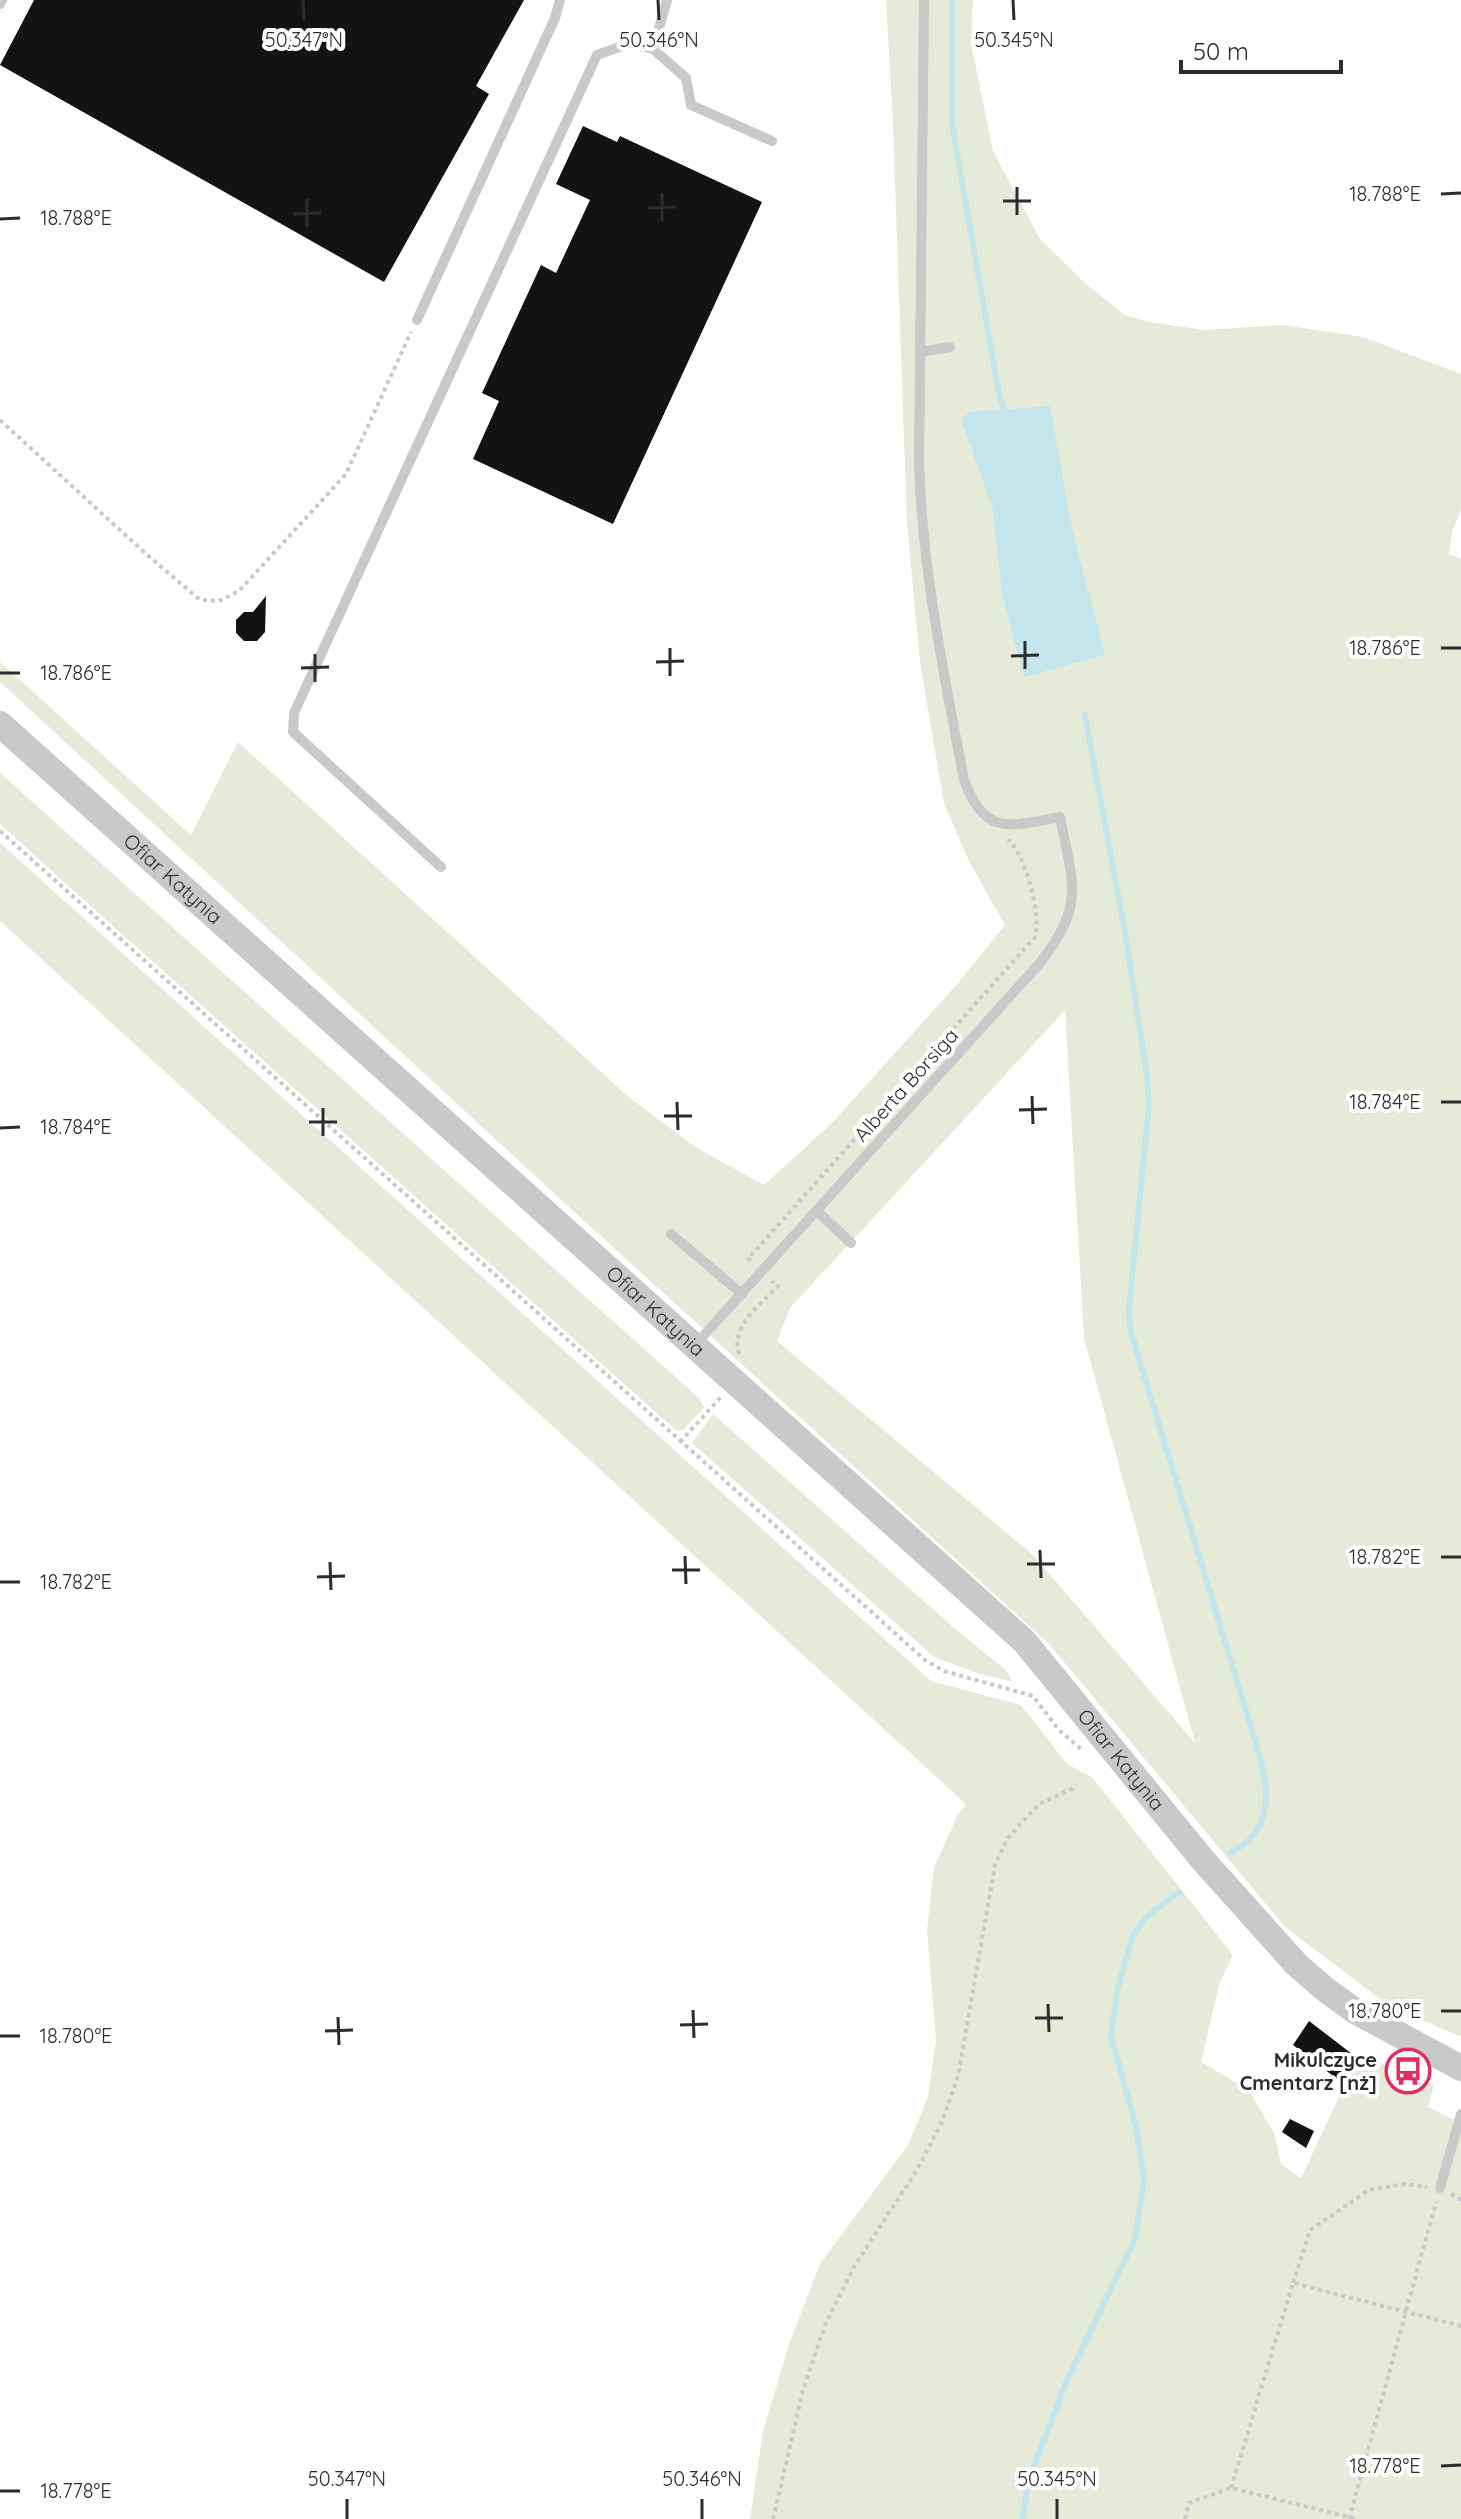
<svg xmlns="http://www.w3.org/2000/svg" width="1461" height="2519" font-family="Quicksand,sans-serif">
	<rect width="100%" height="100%" fill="#fff"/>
	<g fill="#e6ebd9" fill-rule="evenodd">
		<path d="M570,0L238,742L631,1099L697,1148L764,1185L832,1123L959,982L1005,925L969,861L944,804L920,662L907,524L893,126L886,0H973L971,43L993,151L1040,239L1086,284L1125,315L1149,322L1204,330L1283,325L1363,337L1461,374V510L1452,532L1449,554L1461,559V2037L1388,2005L1285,1927L1049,1644L557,1196L0,682V662L191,835L238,742ZM1065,1010L1084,1338L1195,1743L1033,1555L777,1341L790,1308Z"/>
		<path d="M0,773L700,1399L704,1408L683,1430L678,1431L663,1419L74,891L0,824Z"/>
		<path d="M0,843L931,1681L1021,1705L1067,1764L1092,1777L1233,1955L1220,1982L1201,2062L1249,2090L1274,2133L1281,2164L1301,2178L1359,2054L1434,2085L1428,2107L1461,2123V2519H750L763,2431L789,2344L820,2264L908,2145L928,2097L936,2040L927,1930L934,1868L957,1816L966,1804L0,921Z"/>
		<path d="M713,1414L953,1627L1002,1667L1009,1674L1011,1681L980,1674L934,1657L692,1443Z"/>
	</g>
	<path fill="#c4e5eb" d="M1050,406L1072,529L1105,655L1024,677L1002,594L993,509L961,419L970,412Z"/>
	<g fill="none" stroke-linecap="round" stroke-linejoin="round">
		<g stroke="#c4e5eb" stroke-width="6">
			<path d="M952,0V124L999,394L1006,415"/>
			<path d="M1085,715L1126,938L1147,1076L1149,1105L1129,1308L1130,1329L1251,1727C1260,1758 1277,1802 1256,1832C1250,1841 1240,1847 1231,1853"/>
			<path d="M1023,2519L1028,2482L1067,2380L1135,2239L1144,2179L1136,2127L1111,2036L1117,1992L1133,1935L1147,1916L1179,1892"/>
		</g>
	</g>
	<g fill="#131313">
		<path d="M34,0H524L476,86L489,94L384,282L0,65Z"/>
		<path d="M583,126L617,142L620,136L762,202L613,524L473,459L499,401L482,393L541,265L556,273L590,200L556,184Z"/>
		<path d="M266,596L265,632L257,641H244L236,633V620L244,612H253Z"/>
		<path d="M1309,2021L1356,2057L1341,2082L1293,2045Z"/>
		<path d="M1290,2119L1314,2131L1306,2148L1282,2132Z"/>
	</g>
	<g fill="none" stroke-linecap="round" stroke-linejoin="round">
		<g stroke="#c9c9c9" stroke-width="4" stroke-dasharray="4 4" stroke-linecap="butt">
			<path d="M0,420L145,553L200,600L219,601L239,591L346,474L411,332"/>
			<path d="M0,831L925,1660L944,1671L1033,1696L1059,1730L1082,1750"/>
			<path d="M751,1261L748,1259L1035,937C1042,917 1025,852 1008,840"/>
			<path d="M739,1354C730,1327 761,1304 778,1286L772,1281"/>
			<path d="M680,1442L721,1397"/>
			<path d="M1451,2194L1461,2200"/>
			<path d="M1293,2283L1310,2230L1369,2190L1405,2184L1427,2187"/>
			<path d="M1231,2488L1293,2283L1461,2326"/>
			<path d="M773,2519L803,2390L825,2325L855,2265L915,2173L941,2124L958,2076L995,1865L1007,1839L1039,1804L1076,1787"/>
			<path d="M1185,2519L1189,2503L1231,2488L1357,2519"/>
			<path d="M1349,2519L1436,2202"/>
		</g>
		<g stroke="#c9c9c9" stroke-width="10">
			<path d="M0,4L2,0"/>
			<path d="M653,49L686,78L691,105L772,141"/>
			<path d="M417,320L555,18L560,0"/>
			<path d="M920,352L950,347"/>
			<path d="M441,867L293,732L294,713L597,55L631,43L653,49L667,0"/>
			<path d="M817,1211L851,1243"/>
			<path d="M671,1234L742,1294"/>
			<path d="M696,1344L1039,964C1086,905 1073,885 1060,817C1010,826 985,837 964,780C944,674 922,570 919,461L924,0"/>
			<path d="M1440,2188L1461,2114"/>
		</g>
		<path stroke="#c9c9c9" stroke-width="26" id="s1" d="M0,724L1024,1641L1202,1859L1297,1965L1326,1990L1355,2011L1461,2068"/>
	</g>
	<path fill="none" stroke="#2c2c2c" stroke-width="3" d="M303,0L304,20M658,0L659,20M1013,0L1014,20M1017,187V215M662,193V221M1441,194L1461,193M307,199V227M1003,201H1031M648,208L676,207M293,214L321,213M0,219L20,218M1025,641V669M670,648V676M1441,648H1461M315,654V682M1011,656L1039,655M656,662L684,661M301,668L329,667M0,673H20M1032,1096L1033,1124M677,1102L678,1130M1441,1102H1461M323,1108V1136M1019,1110L1047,1109M664,1116H692M309,1122H337M0,1128L20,1127M1040,1550L1041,1578M685,1556L686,1584M1441,1557H1461M330,1562L331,1590M1027,1564H1055M672,1570H700M317,1577L345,1576M0,1582H20M1048,2004L1049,2032M693,2010L694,2038M1441,2011H1461M338,2017L339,2045M1035,2018H1063M680,2025L708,2024M325,2031L353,2030M0,2036H20M1441,2466L1461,2465M0,2491H20M347,2499V2519M702,2499V2519M1057,2499V2519"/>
	<defs>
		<g id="bus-ring" transform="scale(2.3)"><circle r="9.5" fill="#fff" stroke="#e82962" stroke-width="1.5"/><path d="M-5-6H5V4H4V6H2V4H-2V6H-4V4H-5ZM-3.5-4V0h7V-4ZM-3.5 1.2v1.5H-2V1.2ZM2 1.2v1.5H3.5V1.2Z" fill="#e82962"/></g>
	</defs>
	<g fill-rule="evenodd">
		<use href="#bus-ring" x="1408" y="2071"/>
	</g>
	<g text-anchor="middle" stroke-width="8" stroke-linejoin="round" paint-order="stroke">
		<g font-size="20" fill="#2c2c2c" stroke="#fff">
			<text dy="7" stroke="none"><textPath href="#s1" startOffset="232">Ofiar Katynia</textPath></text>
			<text transform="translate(906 1085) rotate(-48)" y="7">Alberta Borsiga</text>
			<text dy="7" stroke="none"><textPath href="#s1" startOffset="880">Ofiar Katynia</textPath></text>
			<text dy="7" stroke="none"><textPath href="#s1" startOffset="1528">Ofiar Katynia</textPath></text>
		</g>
		<g font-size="20" font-weight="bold" fill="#2c2c2c" stroke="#fff" text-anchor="end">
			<text x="1377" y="2067">Mikulczyce<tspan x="1377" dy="23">Cmentarz [nż]</tspan></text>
		</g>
	</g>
	<g font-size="20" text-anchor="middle" fill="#2c2c2c" stroke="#fff" stroke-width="8" stroke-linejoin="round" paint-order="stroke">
		<text x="304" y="47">50.347°N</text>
		<text x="659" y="47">50.346°N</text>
		<text x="1014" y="47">50.345°N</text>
		<text x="1385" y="201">18.788°E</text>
		<text x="76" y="225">18.788°E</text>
		<text x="1385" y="655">18.786°E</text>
		<text x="76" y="680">18.786°E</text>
		<text x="1385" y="1109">18.784°E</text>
		<text x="76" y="1134">18.784°E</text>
		<text x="1385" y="1564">18.782°E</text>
		<text x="76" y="1589">18.782°E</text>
		<text x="1385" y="2018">18.780°E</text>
		<text x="76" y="2043">18.780°E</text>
		<text x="1385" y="2473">18.778°E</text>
		<text x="347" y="2486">50.347°N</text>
		<text x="702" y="2486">50.346°N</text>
		<text x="1057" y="2486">50.345°N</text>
		<text x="76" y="2498">18.778°E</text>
	</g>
	<path d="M1181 60v12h160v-12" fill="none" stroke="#2c2c2c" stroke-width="4"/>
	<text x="1193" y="60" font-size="24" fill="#2c2c2c" stroke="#ffffff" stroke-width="6" paint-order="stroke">50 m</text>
</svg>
